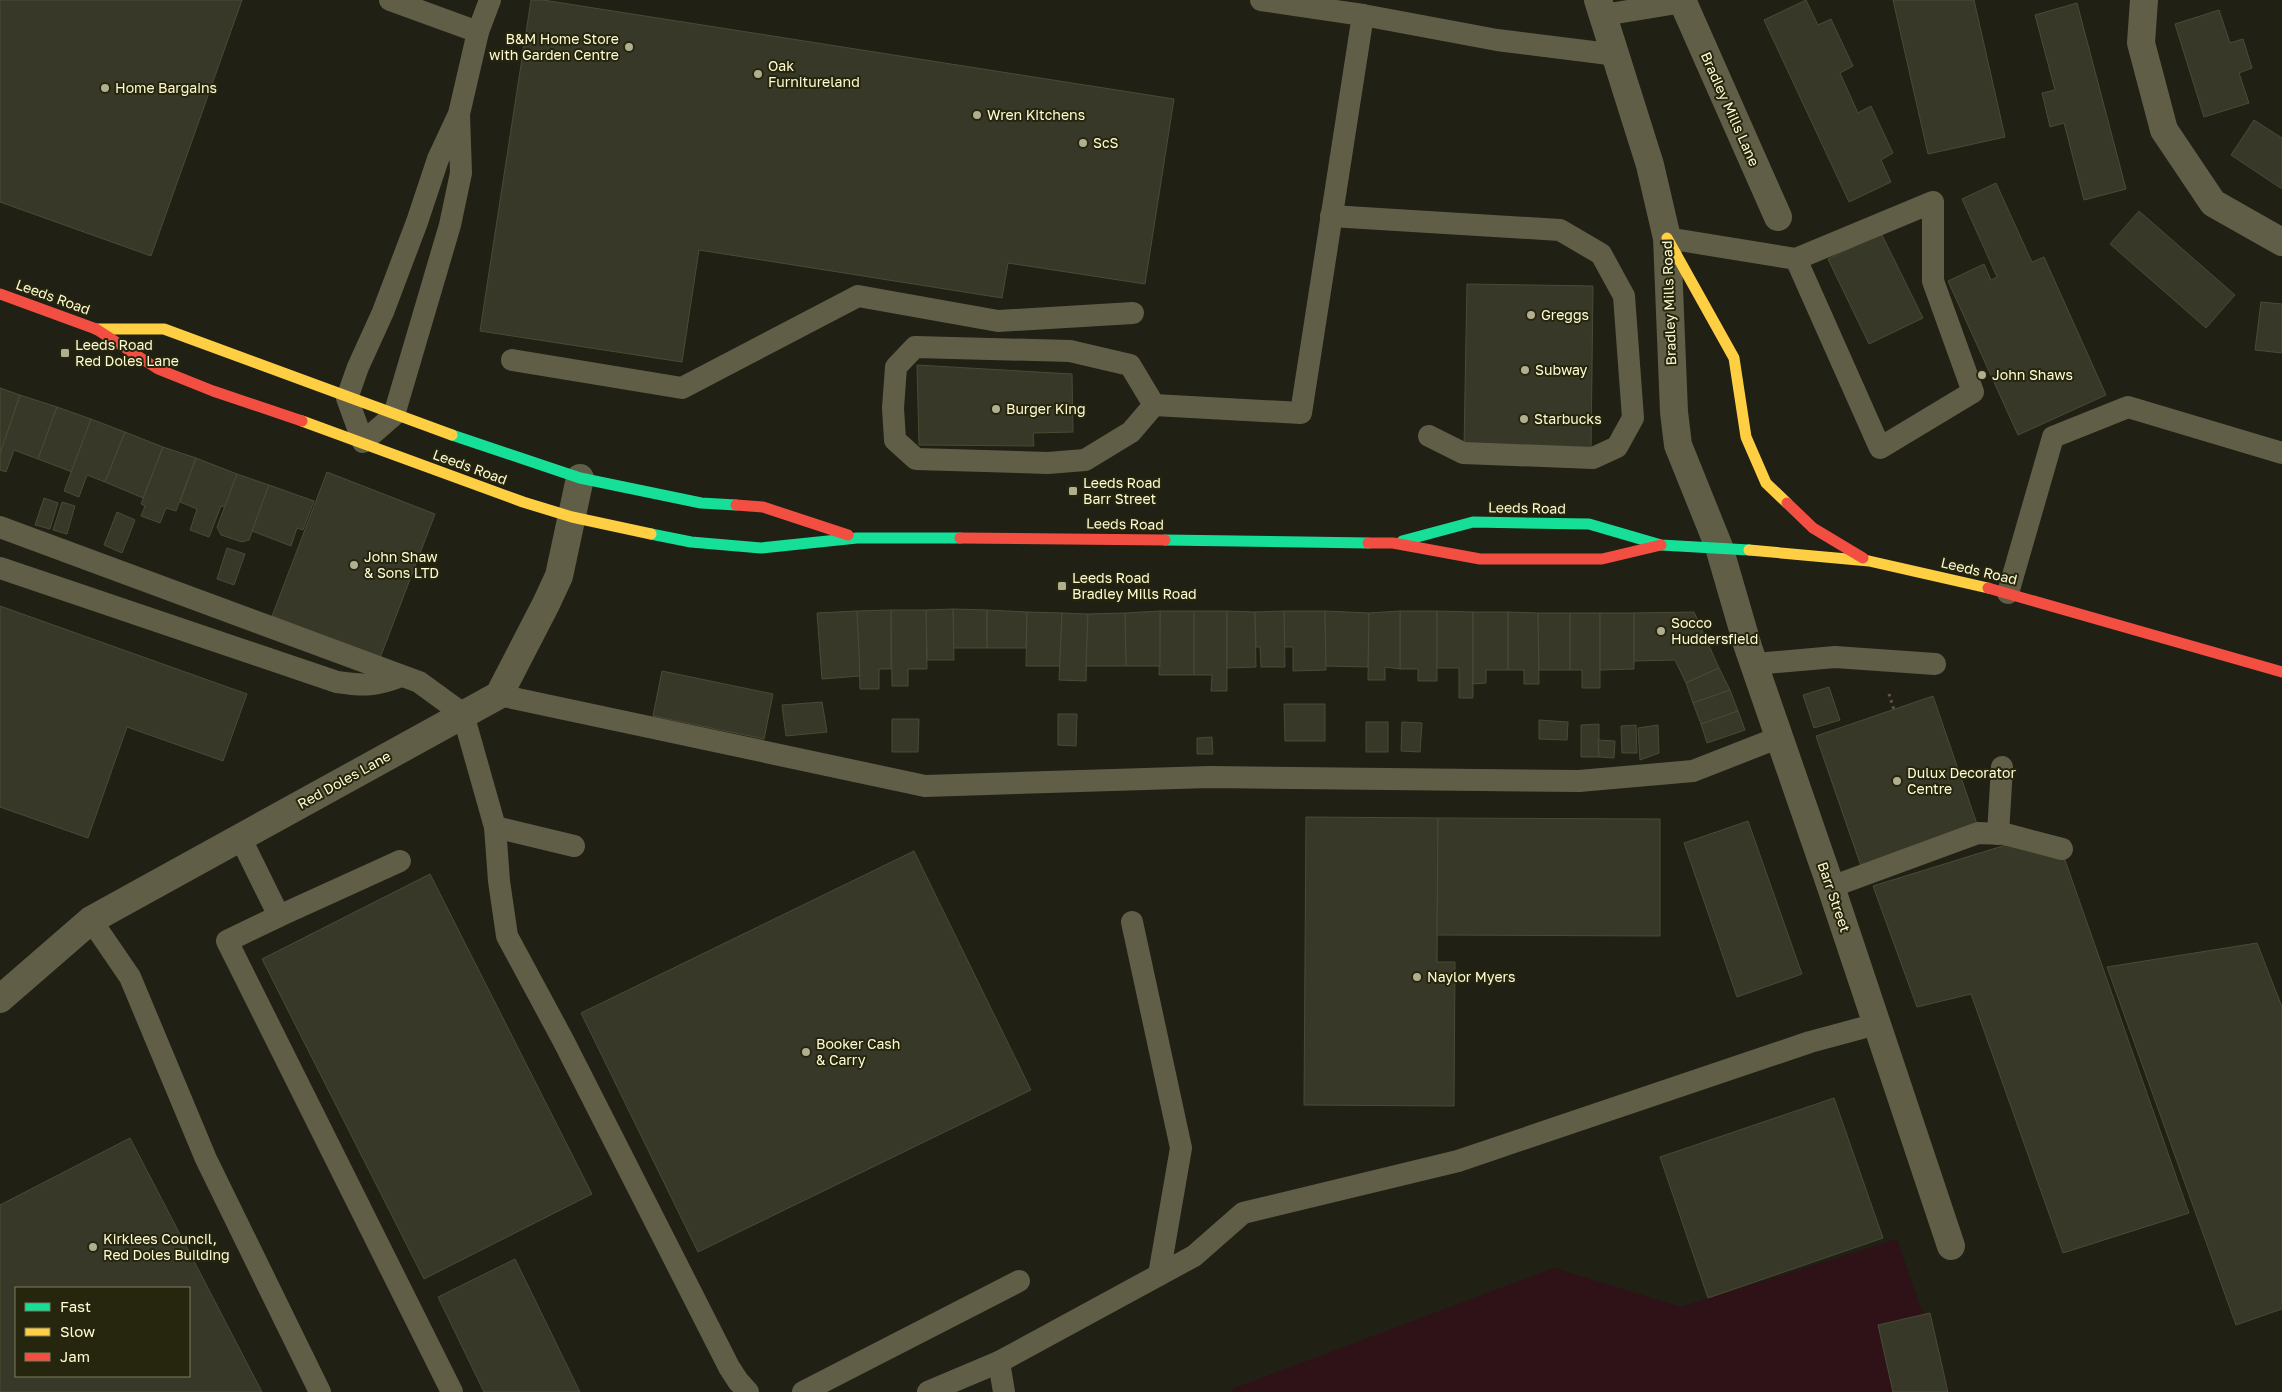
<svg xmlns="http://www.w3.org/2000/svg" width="2282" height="1392" font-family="'Golos Text',sans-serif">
	<rect width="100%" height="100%" fill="#202014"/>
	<path fill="#2f1217" d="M1897,1239L1950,1392H1233L1232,1389L1554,1268L1681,1307Z"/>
	<g fill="#383828" stroke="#4a4b35" fill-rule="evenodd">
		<path d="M0,0H242L151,256L0,202Z"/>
		<path d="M531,0H543L1174,99L1145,284L1008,263L1002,298L699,250L682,362L480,331Z"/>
		<path d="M1806,0L1818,25L1831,19L1853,66L1840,73L1858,113L1871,106L1893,153L1881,160L1891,182L1849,202L1764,20Z"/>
		<path d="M1893,0H1974L2005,137L1928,154Z"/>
		<path d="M2077,3L2126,189L2084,200L2064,123L2050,127L2042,93L2055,90L2035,15Z"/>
		<path d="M2219,10L2230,43L2243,39L2252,68L2239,73L2249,103L2204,117L2175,24Z"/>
		<path d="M2254,120L2282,138V189L2231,155Z"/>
		<path d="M1996,183L2032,262L2044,257L2106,395L2018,435L1948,281L1984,264L1991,280L1997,277L1962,199Z"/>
		<path d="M2139,211L2235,295L2206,328L2110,244Z"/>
		<path d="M1881,233L1923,318L1869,344L1828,259Z"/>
		<path d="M1467,284L1593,286L1591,449L1464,447Z"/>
		<path d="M2261,302L2282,304V353L2255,350Z"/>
		<path d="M917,365L1072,374L1073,432L1033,433L1034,446L919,445Z"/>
		<path d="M0,388L20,395L0,454Z"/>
		<path d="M20,395L57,407L38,459L14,450L6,472L0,470V454Z"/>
		<path d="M57,407L91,419L72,472L38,459Z"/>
		<path d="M91,419L125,432L105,482L87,475L79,497L64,491Z"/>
		<path d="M125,432L163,447L143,498L105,482Z"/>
		<path d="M163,447L196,458L176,511L166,508L160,523L141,516L145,506L141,504Z"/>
		<path d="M196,458L237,474L225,507L221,506L209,537L190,530L197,509L180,502Z"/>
		<path d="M327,472L435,514L380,658L272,616Z"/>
		<path d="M237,474L269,485L249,540L242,542L221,535L217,527Z"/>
		<path d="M269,485L314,501L303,530L297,528L291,546L252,531Z"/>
		<path d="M44,498L58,503L50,529L35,525Z"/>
		<path d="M62,502L75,506L67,534L53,530Z"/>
		<path d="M117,512L135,520L122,553L104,545Z"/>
		<path d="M227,548L245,554L234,585L217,579Z"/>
		<path d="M0,606L247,694L223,761L127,727L88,838L0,807Z"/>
		<path d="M953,609L987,610V648H953Z"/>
		<path d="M953,609L954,660H927L926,610Z"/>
		<path d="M891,610H926L927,669H908V686H892Z"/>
		<path d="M891,610V669H879V689H860L857,611Z"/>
		<path d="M987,610L1027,612L1026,648H987Z"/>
		<path d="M857,611L860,676L822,679L817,613Z"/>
		<path d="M1160,611H1194V675H1159Z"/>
		<path d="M1160,611V666H1126L1125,613Z"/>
		<path d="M1194,611H1227V691H1211L1212,675H1194Z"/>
		<path d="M1227,611L1255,612L1256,667L1227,668Z"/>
		<path d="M1284,611H1325L1326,670L1293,671V647H1284Z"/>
		<path d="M1284,611L1285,667H1261L1260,647H1256L1255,612Z"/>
		<path d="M1325,611L1369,613L1368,667L1326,666Z"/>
		<path d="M1400,611H1437V681H1418V669H1400Z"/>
		<path d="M1400,611V669L1385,667V680H1368L1369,613Z"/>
		<path d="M1437,611L1473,612V698H1459V668H1437Z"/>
		<path d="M1027,612L1062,613L1060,666H1026Z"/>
		<path d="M1473,612H1508V670H1486V683L1473,684Z"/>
		<path d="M1508,612L1538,613L1539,684H1524V670H1508Z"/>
		<path d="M1694,612L1719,668L1686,683L1675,660L1634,661V613Z"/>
		<path d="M1062,613L1088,614L1086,681L1059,680Z"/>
		<path d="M1125,613L1126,666H1086L1088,614Z"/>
		<path d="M1538,613H1570V670H1539Z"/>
		<path d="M1570,613H1600V688H1582V670H1570Z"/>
		<path d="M1600,613H1634V669L1600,670Z"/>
		<path d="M1719,668L1730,690L1693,703L1686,683Z"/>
		<path d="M662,671L773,694L764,739L653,716Z"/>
		<path d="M1829,687L1840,720L1814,728L1803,695Z"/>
		<path d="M1730,690L1738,711L1701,724L1693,703Z"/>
		<path d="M1933,696L1978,827L1861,866L1816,736Z"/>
		<path d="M822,702L827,732L786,736L782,705Z"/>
		<path d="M1284,704H1325V741H1285Z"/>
		<path d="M1738,711L1745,730L1707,743L1701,724Z"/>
		<path d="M1058,714H1077L1076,746L1058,745Z"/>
		<path d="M892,719H919L918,752H892Z"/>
		<path d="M1539,720L1568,722L1567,740L1539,739Z"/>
		<rect x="1366" y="722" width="22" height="30"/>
		<path d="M1402,722L1422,723L1420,752L1401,751Z"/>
		<path d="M1599,724V757H1581V725Z"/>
		<path d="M1636,725L1637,753H1622L1621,726Z"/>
		<path d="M1658,725L1659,753L1640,760L1638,728Z"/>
		<path d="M1212,737L1213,754H1197V738Z"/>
		<path d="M1598,740L1615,741L1614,758L1599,757Z"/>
		<path d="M1306,817L1438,818L1437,962H1455L1454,1106L1304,1105Z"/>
		<path d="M1438,818L1660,819V936L1437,935Z"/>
		<path d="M1748,821L1802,974L1737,997L1684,843Z"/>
		<path d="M2009,844L2065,860L2189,1213L2063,1253L1971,994L1917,1007L1873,886Z"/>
		<path d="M914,851L1031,1090L698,1252L581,1013Z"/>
		<path d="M430,874L592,1194L424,1279L262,959Z"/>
		<path d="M2257,943L2282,1007V1309L2236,1325L2107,967Z"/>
		<path d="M1834,1098L1883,1238L1708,1298L1660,1157Z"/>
		<path d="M130,1138L262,1392H0V1205ZM16,1288H189V1376H16Z"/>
		<path d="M515,1259L580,1392H484L438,1297Z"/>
		<path d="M1930,1313L1948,1392H1893L1878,1325Z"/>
	</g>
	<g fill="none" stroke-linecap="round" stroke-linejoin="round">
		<path stroke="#64534a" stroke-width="3" stroke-dasharray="2.5 4" stroke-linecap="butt" d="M1889,694L1894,710"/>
		<g stroke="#615e48" stroke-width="22">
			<path d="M390,0L478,32"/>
			<path d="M1261,0L1363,15L1497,40L1617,55"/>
			<path d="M1604,15L1683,2"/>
			<path d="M459,114L461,173L450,225L394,415L363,442L347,398L358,367L383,312L417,222L438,159L459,114L478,32L490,0"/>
			<path d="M1331,216L1560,230L1601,254L1624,296L1633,418L1617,447L1593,458L1463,453L1429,436"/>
			<path d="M1667,238L1796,259L1880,448L1973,392L1933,281V202L1796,259"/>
			<path d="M915,347L1070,351L1130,365L1154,405L1131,432L1085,460L1048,463L916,459L895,440L893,408L896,367Z"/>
			<path d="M512,360L682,388L858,296L998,321L1133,313"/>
			<path d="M1154,405L1301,413L1363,15"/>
			<path d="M0,527L419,682L463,714L495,827L499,881L507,936L563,1040L729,1367L738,1381L748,1392"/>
			<path d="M0,568L337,682C364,686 376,686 401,676"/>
			<path d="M2008,593L2053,437L2128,407L2282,453"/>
			<path d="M1755,664L1835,657L1935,664"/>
			<path d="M499,695L925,786L1209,777L1579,781L1693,771L1780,737"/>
			<path d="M495,827L574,846"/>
			<path d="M1998,834L2002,767"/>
			<path d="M240,837L279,916L227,941L452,1392"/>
			<path d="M1831,887L1978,833L2005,834L2062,849"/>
			<path d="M279,916L400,861"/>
			<path d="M91,920L130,977L206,1159L320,1392"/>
			<path d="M1132,922L1181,1148L1159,1275"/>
			<path d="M999,1362L1004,1392"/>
			<path d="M803,1392L1019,1281"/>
			<path d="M928,1392L999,1362L1194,1256L1243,1213L1458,1161L1810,1042L1877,1024"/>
		</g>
		<g stroke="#615e48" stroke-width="28">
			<path d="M1598,0L1650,165L1667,238L1674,412L1678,445L1719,547L1748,647L1831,887L1951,1246"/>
			<path d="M1682,0L1778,217"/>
			<path d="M2144,0L2141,43L2164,130L2213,203L2282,242"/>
			<path d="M0,999L91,920L499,695L546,604L559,576L580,478"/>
		</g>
		<g stroke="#16e098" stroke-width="11">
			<path d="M452,435L580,478L701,503L736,505"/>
			<path d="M651,534L691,542L761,548L857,538H960"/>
			<path d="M1165,540L1368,543"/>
			<path d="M1402,541L1473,522L1589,524L1661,545L1749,550"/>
		</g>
		<g stroke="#ffcf43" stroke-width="11">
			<path d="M1667,238L1734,358L1746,437L1766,483L1787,503"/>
			<path d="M96,329H164L452,435"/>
			<path d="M302,421L523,502L572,517L651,534"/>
			<path d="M1749,550L1869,561L1988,588"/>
		</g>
		<g stroke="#f24e42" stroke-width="11">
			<path d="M0,294L96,329L158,369L213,391L302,421"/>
			<path d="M1787,503L1813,528L1863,558"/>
			<path d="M736,505L763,507L848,535"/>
			<path d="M960,538L1165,540"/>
			<path d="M1368,543H1393L1480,559H1602L1661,545"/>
			<path d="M1988,588L2282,672"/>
		</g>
	</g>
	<g fill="#b1af90" stroke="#26260e" stroke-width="2">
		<circle cx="629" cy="47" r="5"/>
		<circle cx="758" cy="74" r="5"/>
		<circle cx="105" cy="88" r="5"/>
		<circle cx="977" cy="115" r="5"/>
		<circle cx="1083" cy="143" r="5"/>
		<circle cx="1531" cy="315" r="5"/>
		<rect x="60" y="348" width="10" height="10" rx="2.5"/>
		<circle cx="1525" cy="370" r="5"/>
		<circle cx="1982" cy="375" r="5"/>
		<circle cx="996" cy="409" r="5"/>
		<circle cx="1524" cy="419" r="5"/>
		<rect x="1068" y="486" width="10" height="10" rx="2.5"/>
		<circle cx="354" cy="565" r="5"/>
		<rect x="1057" y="581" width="10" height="10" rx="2.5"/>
		<circle cx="1661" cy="631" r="5"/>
		<circle cx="1897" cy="781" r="5"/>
		<circle cx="1417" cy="977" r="5"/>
		<circle cx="806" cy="1052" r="5"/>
		<circle cx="93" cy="1247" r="5"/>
	</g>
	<g text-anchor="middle" stroke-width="4" stroke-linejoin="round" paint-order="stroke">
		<g font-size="14" fill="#fffcd3" stroke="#26260e" text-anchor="start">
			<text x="619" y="44" text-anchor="end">B&amp;M Home Store<tspan x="619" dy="16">with Garden Centre</tspan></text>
			<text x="768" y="71">Oak<tspan x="768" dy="16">Furnitureland</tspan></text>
			<text x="115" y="93">Home Bargains</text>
			<text x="987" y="120">Wren Kitchens</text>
			<text x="1093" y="148">ScS</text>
			<text x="1541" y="320">Greggs</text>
			<text x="75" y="350">Leeds Road<tspan x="75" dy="16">Red Doles Lane</tspan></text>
			<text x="1535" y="375">Subway</text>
			<text x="1992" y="380">John Shaws</text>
			<text x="1006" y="414">Burger King</text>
			<text x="1534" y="424">Starbucks</text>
			<text x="1083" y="488">Leeds Road<tspan x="1083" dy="16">Barr Street</tspan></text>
			<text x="364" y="562">John Shaw<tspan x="364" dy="16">&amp; Sons LTD</tspan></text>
			<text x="1072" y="583">Leeds Road<tspan x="1072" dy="16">Bradley Mills Road</tspan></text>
			<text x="1671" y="628">Socco<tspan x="1671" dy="16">Huddersfield</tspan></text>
			<text x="1907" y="778">Dulux Decorator<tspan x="1907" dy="16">Centre</tspan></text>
			<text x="1427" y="982">Naylor Myers</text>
			<text x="816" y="1049">Booker Cash<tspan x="816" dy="16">&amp; Carry</tspan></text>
			<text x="103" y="1244">Kirklees Council,<tspan x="103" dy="16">Red Doles Building</tspan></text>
		</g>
		<g font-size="14" fill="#fffcd3" stroke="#26260e">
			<text transform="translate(1730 109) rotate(66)" y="5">Bradley Mills Lane</text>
			<text transform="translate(53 297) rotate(20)" y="5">Leeds Road</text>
			<text transform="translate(1669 303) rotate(-92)" y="5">Bradley Mills Road</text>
			<text transform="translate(470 467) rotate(20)" y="5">Leeds Road</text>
			<text transform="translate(1527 508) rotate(1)" y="5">Leeds Road</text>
			<text transform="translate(1125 524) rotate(1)" y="5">Leeds Road</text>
			<text transform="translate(1979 571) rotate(13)" y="5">Leeds Road</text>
			<text transform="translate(344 780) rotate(-29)" y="5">Red Doles Lane</text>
			<text transform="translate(1834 897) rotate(71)" y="5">Barr Street</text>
		</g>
	</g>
	<rect x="15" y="1287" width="175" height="90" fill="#26260e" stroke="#7d7c5d"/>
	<rect x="25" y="1303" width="25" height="8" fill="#16e098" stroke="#7d7c5d"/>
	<text x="60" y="1312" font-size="15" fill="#fffcd3">Fast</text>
	<rect x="25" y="1328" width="25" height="8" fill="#ffcf43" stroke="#7d7c5d"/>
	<text x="60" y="1337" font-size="15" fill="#fffcd3">Slow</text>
	<rect x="25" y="1353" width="25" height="8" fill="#f24e42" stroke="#7d7c5d"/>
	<text x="60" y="1362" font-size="15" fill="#fffcd3">Jam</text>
</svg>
